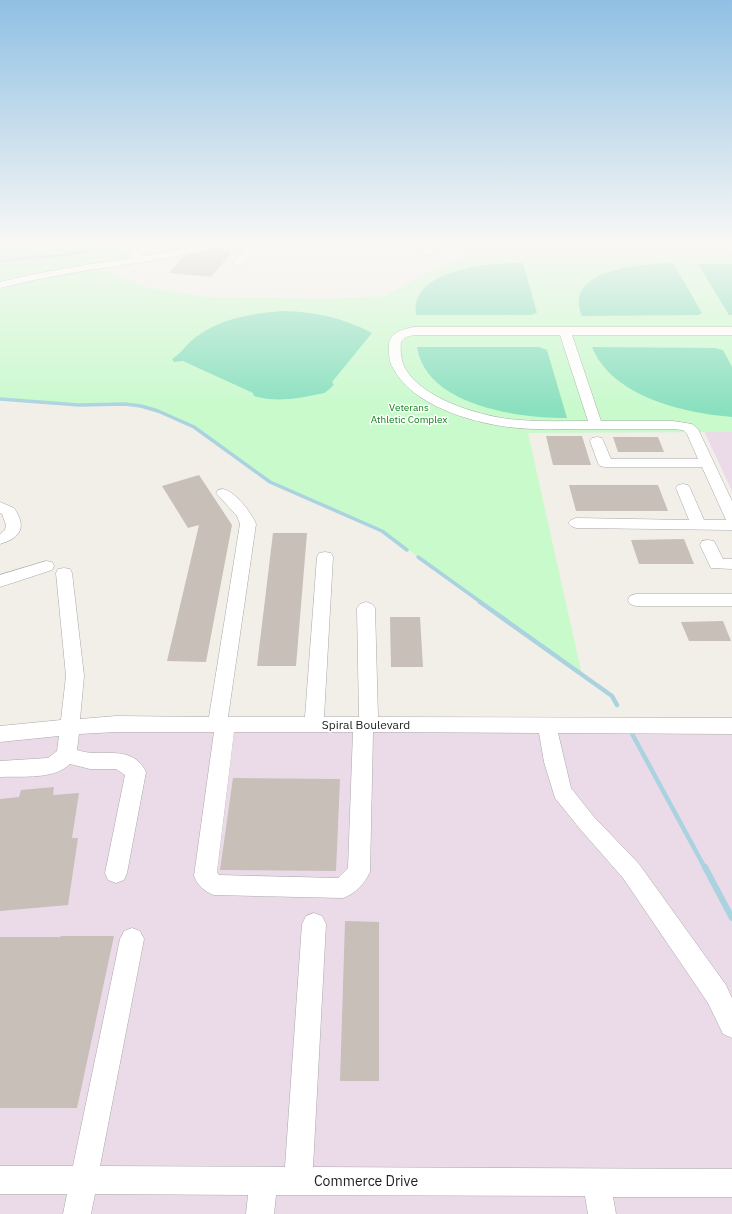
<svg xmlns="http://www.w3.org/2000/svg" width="732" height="1214" font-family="'IBM Plex Sans',sans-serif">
	<rect width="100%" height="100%" fill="#f2efe9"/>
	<g fill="#ebdbe8">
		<path d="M704,431H732V491Z"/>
		<path d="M732,726V1214H0V734L22,731Z"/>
	</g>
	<g fill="#c8facc">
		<path d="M0,242H119L118,243L130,258L39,272L0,282Z"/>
		<path d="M467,255H732V432L528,433L582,675L382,531L270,482L194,427L158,411L141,406L125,404L79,405L0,399V287L34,278L99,268L148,288L210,297L323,299L384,296L437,268Z"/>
	</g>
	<g fill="#88e0be">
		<path d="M523,263L537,313L531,315H416C416,311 415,307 416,303C425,267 493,263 523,263Z"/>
		<path d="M673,263L702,313L698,315L582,316C561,268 645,264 673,263Z"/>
		<path d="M698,264H732V315H729Z"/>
		<path d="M284,311C316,312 344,318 372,333L332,382L334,385C331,387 327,392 324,393C301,398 277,403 254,396L253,393L183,361L174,362L172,359C181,354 187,343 196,337C221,318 254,313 284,311Z"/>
		<path d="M417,347H539L547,350L567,418C518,418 426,406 417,347Z"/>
		<path d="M592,347L715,348L723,350L732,367V417C684,413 612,397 592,347Z"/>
	</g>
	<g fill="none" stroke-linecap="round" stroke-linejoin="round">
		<path stroke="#aad3df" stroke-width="2.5" d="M0,261C33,256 83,258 112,242"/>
		<g stroke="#aad3df" stroke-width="3.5">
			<path d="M0,399L79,405L125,404L141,406L158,411L194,427L270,482L382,531L407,550"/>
			<path d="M418,557L482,603"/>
		</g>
		<g stroke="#aad3df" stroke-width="4.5">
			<path d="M480,602L612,696L617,705"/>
			<path d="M630,730L705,868"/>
		</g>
		<path stroke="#aad3df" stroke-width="6" d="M705,867L732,918"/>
	</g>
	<g fill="#c7bfb8">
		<path d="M220,247L231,253L211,277L169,273L184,256Z"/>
		<path d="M546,436H582L591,465H553Z"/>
		<path d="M613,437H658L664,452H618Z"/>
		<path d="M199,475L232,525L206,662L167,661L199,525L188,528L162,486Z"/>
		<path d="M569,485H658L668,511H576Z"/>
		<path d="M273,533H307L296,666H257Z"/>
		<path d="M684,539L694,564H639L631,540Z"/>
		<path d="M390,617H420L423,667H391Z"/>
		<path d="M723,621L731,641H689L681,622Z"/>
		<path d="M233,778L340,779L336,871L220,870Z"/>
		<path d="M54,787L53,795L79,793L72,838H78L68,905L0,911V799L19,797L21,790Z"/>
		<path d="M345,921L379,922V1081H340Z"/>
		<path d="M61,936H114L77,1108H0V937H60Z"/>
	</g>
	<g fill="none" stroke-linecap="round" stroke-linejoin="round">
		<g stroke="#a9a9a9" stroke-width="1">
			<g id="minor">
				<path d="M120,242H130L143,256L190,248L213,242H227L226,244C175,260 124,264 72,273C48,277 24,282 0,288V282C44,271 88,264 133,258Z"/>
				<path d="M235,242H250L256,249L241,264L237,265L232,262L245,249Z"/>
				<path d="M421,242H431L433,252L432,254H424Z"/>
				<path d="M414,327H732V335H572L601,421H673L692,424L698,429L732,501V530L576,528L571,526L568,523L571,520L576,518L689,520L676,488L678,485L683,484L688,485L690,488L704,520H726L702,467H605L600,466L598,463L590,441L592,438L597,437L602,438L611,459H698L687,434L683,430L673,429C640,429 608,429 575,429C553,429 531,430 508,427C470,422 412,405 393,368C389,362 389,355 389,348C388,332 402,330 414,327ZM414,335H560L588,421C562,421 535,422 509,419C477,415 421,398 405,368C401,361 400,350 401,342L406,337Z"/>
				<path d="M223,489C236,492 251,512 256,524L228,717H305L317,557L319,553L325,552L331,553L333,557L324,717H359L357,608L360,604L366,602L372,604L375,608L378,717L732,718V734L558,733L571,788L594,817L639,864L726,985L732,998V1038L723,1034L708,1003L623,878L580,829L555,798L544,762L539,733L373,732L370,872C365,883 355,894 343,898L214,895C204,891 198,886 194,876L214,732H116L79,734L77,750C101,759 131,742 146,772L127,873L124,880L116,883L108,880L105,873L125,775L116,769H90L70,764C53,780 22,776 0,777V761L48,758L57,751L59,736L0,742V726L61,720L66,676L56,573L58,569L64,568L70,569L72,573L84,676L80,719L116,716L209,717L240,524L237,516L216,493L218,490ZM234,732H353L348,868L338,878L219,875L217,872Z"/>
				<path d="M0,502L14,508C27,527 21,538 0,544V534L5,530L6,525L2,514L0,513Z"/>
				<path d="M708,540L714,541L723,559H732V569L711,568L700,545L702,541Z"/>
				<path d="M46,561L52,562L54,566L52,570L0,587V575Z"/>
				<path d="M636,594H732V606H636L630,604L628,600L630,596Z"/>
				<path d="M314,913L322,916L326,924L313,1167L732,1169V1197H613L616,1214H588L585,1196L276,1195L274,1214H246L248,1195L95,1194L91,1214H63L67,1194H0V1166H73L120,939L124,931L132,928L140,931L144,939L100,1166L285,1167L302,924L306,916Z"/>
			</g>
		</g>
		<use href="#minor" fill="#fff" fill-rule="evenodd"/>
	</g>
	<linearGradient id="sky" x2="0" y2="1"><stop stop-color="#8fc0e4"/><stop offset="0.59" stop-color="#f9f8f5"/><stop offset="1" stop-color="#f9f8f5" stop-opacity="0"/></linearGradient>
	<rect width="732" height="412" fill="url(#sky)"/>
	<g text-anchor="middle" stroke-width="3" stroke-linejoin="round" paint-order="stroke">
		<g font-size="10" fill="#0c8416" stroke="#fff">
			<text x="409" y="411">Veterans<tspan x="409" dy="12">Athletic Complex</tspan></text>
		</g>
		<g font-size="12" fill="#222" stroke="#fff">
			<text x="366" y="729">Spiral Boulevard</text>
		</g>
		<g font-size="14" fill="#222" stroke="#fff">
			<text x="366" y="1186">Commerce Drive</text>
		</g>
	</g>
</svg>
